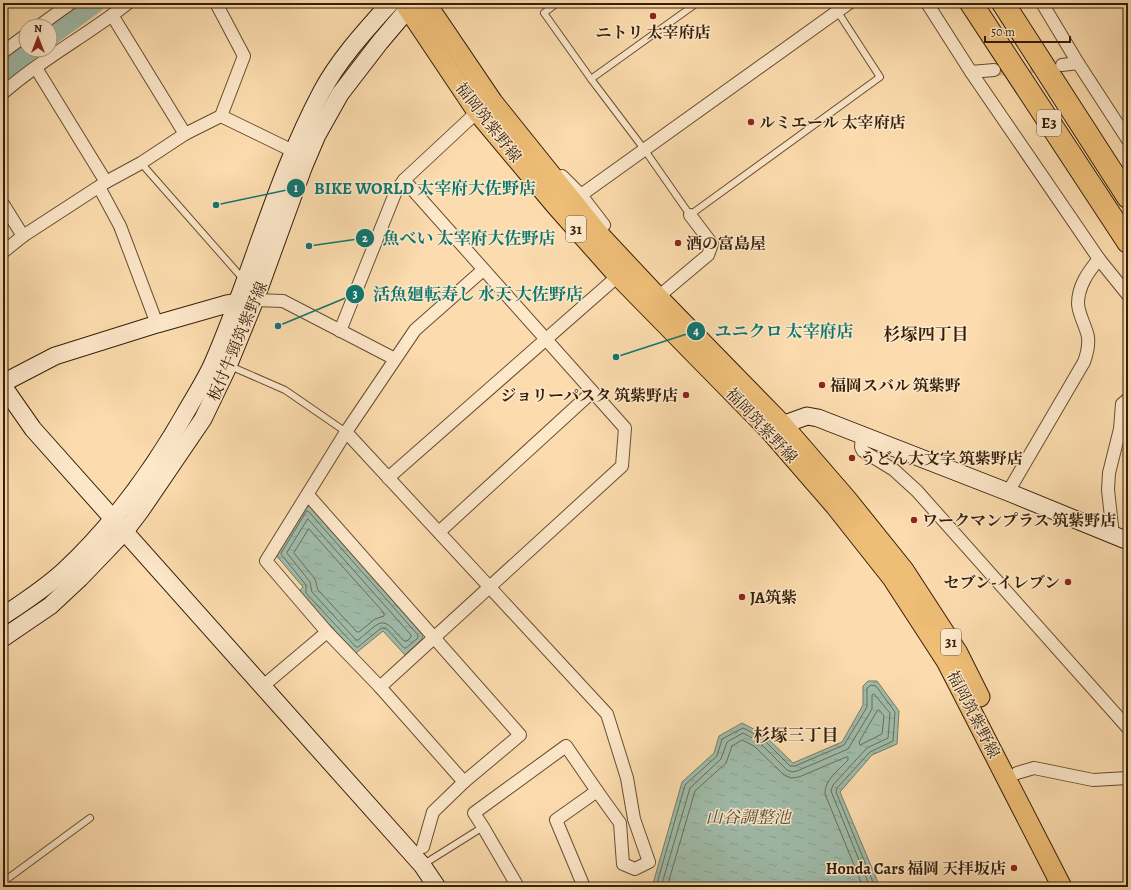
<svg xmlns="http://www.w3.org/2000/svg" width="1131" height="890" font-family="Alegreya,'Noto Serif JP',serif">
	<defs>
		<pattern id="water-ripples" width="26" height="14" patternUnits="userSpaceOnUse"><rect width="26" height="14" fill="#9fbcaa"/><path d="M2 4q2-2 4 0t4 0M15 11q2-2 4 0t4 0" fill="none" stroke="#8aa191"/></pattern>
	</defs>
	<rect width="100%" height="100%" fill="#fcdcae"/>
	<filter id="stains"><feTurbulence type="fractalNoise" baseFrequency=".005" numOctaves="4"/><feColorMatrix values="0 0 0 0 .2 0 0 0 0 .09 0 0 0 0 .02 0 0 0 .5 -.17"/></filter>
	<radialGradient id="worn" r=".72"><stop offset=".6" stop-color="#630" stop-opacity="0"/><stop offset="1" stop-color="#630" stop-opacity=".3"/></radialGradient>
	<g fill="url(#water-ripples)" stroke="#757d69">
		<path d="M310,506L423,635L422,639L405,655L383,631L356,653L299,592L303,587L275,554L304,508Z"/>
		<path d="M868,681H877L899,711L897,744L872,755L840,792L880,887H652L682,782L714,753L719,736L742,723L763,734L793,763L842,742L863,705V686Z"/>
	</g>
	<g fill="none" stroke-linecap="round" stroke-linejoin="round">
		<g stroke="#6a6d58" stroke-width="1">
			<path d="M307,511L309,512L418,635V638L406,648H404L387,629L383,628L380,629L358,647H356L306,593V585L281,554Z"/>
			<path d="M308,519L411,635V637L407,641H404C381,615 384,619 358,640H356L312,592L310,582L287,553Z"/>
			<path d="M309,529L384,613V616L375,619L359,632H357L318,590L315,579L294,553Z"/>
			<path d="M879,710L884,716L882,734L860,745L859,742L877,711Z"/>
			<path d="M656,887L685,785L717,756L722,739L743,728L761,737L790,766H795L844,745L867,707V688L871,685L876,686L895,712L893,741L870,752L837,788L836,792L875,887"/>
			<path d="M661,887L690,788L721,759L727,742L743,733L758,741L787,770L792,772L797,771L848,749L872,709V695L874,694L890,713L888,738L867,748L833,785L831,791L870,887"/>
			<path d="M667,887L695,791L726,763L732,746L742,740L754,746L784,775L791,778L799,777L846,757H848V760C840,769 824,780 825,794L863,887"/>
		</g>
		<g stroke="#9fbcaa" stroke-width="20">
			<path d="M50,36L95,3"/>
			<path d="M3,75L30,50"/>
		</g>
		<path stroke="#d4b68d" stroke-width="12" stroke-dasharray="12 6" stroke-linecap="butt" d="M994,70L1046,66"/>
		<g stroke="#674e31" stroke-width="8">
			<g id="lane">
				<path d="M557,3L544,13L591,79L644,149L690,215L880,77L832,3"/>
				<path d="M591,79L697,3"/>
				<path d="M141,163L244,280"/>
				<path d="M230,366L285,390L346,432"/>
				<path d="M424,864L483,827"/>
				<path d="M3,882L90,818"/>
			</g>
		</g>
		<g stroke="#674e31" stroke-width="14">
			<g id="street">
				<path d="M927,3L971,72L1099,259L1128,295"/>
				<path d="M1042,3L1078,63L1128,140"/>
				<path d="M112,15L185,134"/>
				<path d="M39,26L71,3"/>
				<path d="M3,52L26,35"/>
				<path d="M1062,65L1078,63"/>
				<path d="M36,68L106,182"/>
				<path d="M971,72L994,70"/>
				<path d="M3,93C41,59 88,35 128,3"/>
				<path d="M221,116L293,151"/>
				<path d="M562,176L581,195L604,225L602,228"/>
				<path d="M99,187L120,226L157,324"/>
				<path d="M581,195L849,3"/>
				<path d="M3,204L23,236"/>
				<path d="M3,252L23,236L106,182L141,163L185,134L221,116L244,56L216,3"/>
				<path d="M658,297L708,255L712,244L690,215"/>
				<path d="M255,300L283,301L395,359"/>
				<path d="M340,331L396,191L404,180L477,112"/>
				<path d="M346,432L607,714L627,778L634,819L649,862L635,869L623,864L620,823L597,791"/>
				<path d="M862,435L861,447L863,451L894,470L917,491L1128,728"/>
				<path d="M388,478L618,276"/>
				<path d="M1008,492L1084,362C1087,354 1089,346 1088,337C1086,326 1079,316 1078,304C1078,286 1088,272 1099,259"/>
				<path d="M308,495L520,735L464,782L433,812L423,847"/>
				<path d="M439,532L592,392"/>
				<path d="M1113,535L1108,490L1109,473L1120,429L1122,404L1128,399"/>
				<path d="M263,686L327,632"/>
				<path d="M380,687L622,466L625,428L404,180"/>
				<path d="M1017,773L1034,768L1093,780L1128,778"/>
				<path d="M464,782L380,687L327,632L266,561L346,432L415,330L483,270"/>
				<path d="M518,887L483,827L474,813L566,746L597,791L556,820L584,887"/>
			</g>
		</g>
		<g stroke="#351e07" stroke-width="19">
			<g id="secondary">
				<path d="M3,383L55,356L157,324L227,304L246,301"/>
				<path d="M3,386L33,429L422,865L437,887"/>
				<path d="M771,429L807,416L818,418L1008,492L1128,541"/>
				<path d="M3,616C24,602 47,587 65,570C116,522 156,466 190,405C198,391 207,377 213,363C252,274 276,177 322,91C339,59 366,30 390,3"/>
				<path d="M3,638L50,606L80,578L105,552L125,531L141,510L203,419L226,371L255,300L303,168L317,135L340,94L380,42L413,3"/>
			</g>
		</g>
		<g stroke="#351e07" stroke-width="21">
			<g id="primary">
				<path d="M404,3L477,112L555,205L618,276L769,430L835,506L892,578L946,661L1062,887"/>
				<path d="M426,3L493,102L599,234L658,297L783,425L847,499L904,570L958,653L980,697"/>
			</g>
		</g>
		<g stroke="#351e07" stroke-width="24">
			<g id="highway">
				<path d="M971,3L1128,242"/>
				<path d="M1003,3L1128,197"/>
			</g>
		</g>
		<use href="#lane" stroke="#fde8ca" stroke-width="6"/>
		<use href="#street" stroke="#fde8ca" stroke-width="12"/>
		<use href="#secondary" stroke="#fde8ca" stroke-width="17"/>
		<use href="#primary" stroke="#eebe77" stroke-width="19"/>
		<use href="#highway" stroke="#eebe77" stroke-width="22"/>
	</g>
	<g fill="#8f2418" stroke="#fde8ca" stroke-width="1.5">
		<circle cx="653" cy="16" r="4"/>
		<circle cx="751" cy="122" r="4"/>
		<circle cx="678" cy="243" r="4"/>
		<circle cx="822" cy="385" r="4"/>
		<circle cx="686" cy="395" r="4"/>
		<circle cx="852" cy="458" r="4"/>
		<circle cx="914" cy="520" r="4"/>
		<circle cx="1068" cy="582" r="4"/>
		<circle cx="742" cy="597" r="4"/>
		<circle cx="1014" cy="868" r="4"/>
	</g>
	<g text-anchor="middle" stroke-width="3" stroke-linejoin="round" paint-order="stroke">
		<g fill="#fde8ca" stroke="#715b42" stroke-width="1">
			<rect x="1037" y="110" width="24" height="26" rx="3"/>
			<rect x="566" y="216" width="20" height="26" rx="3"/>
			<rect x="941" y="629" width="20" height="26" rx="3"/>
		</g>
		<g font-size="15" font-weight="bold" fill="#351e07">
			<text x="1049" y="128">E3</text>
			<text x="576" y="234">31</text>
			<text x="951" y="647">31</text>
		</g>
		<g font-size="16" font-weight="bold" fill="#351e07" stroke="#fde8ca" text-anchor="start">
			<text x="653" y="38" text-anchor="middle">ニトリ 太宰府店</text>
			<text x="759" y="128">ルミエール 太宰府店</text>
			<text x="686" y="249">酒の富島屋</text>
			<text x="830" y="391">福岡スバル 筑紫野</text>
			<text x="678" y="401" text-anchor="end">ジョリーパスタ 筑紫野店</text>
			<text x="860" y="464">うどん大文字 筑紫野店</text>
			<text x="922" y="526">ワークマンプラス 筑紫野店</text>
			<text x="1060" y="588" text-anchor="end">セブン-イレブン</text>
			<text x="750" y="603">JA筑紫</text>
			<text x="1006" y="874" text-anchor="end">Honda Cars 福岡 天拝坂店</text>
		</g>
		<g font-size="16" fill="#351e07" stroke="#fde8ca">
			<text transform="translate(489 122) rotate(52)" y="6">福岡筑紫野線</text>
			<text transform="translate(237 341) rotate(-67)" y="6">板付牛頸筑紫野線</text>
			<text transform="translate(762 425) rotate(47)" y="6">福岡筑紫野線</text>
			<text transform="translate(974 714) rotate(63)" y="6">福岡筑紫野線</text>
		</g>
		<g font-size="17" font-weight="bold" fill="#351e07" stroke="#fde8ca">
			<text x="926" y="340">杉塚四丁目</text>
			<text x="796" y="741">杉塚三丁目</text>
		</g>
		<g font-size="17" font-style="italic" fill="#554d38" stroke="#fde8ca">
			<text x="748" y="823">山谷調整池</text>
		</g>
	</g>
	<path fill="none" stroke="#0f766e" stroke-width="1.5" d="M216 205L296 188M309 246L365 238M278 326L355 294M616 357L696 331"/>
	<g fill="#0f766e" stroke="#fde8ca" stroke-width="1.5">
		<circle cx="216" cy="205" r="4"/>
		<circle cx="309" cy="246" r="4"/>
		<circle cx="278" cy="326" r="4"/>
		<circle cx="616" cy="357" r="4"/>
		<circle cx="296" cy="188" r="10"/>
		<circle cx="365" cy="238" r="10"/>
		<circle cx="355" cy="294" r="10"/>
		<circle cx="696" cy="331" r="10"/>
	</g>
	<g font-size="12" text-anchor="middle" font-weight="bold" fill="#fff">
		<text x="296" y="192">1</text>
		<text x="365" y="242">2</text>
		<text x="355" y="298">3</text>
		<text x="696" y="335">4</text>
	</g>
	<g font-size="17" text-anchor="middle" font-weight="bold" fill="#0f766e" stroke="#fde8ca" stroke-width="3" stroke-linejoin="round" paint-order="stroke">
		<text x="425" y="194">BIKE WORLD 太宰府大佐野店</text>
		<text x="469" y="244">魚べい 太宰府大佐野店</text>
		<text x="478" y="300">活魚廻転寿し 水天 大佐野店</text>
		<text x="784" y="337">ユニクロ 太宰府店</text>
	</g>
	<rect width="1131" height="890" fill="none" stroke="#fcdcae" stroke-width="16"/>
	<rect x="4" y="4" width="1123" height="882" fill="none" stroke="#351e07" stroke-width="2"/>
	<rect x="8" y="8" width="1115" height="874" fill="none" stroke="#351e07"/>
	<g transform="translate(38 38)"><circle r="19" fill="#fde8ca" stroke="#ad977c"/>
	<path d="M0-3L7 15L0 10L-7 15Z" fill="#8f2418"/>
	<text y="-6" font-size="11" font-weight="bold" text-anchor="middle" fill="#351e07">N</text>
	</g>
	<path d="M985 36v6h85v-6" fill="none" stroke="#351e07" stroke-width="2"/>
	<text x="991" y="36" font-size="12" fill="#351e07" stroke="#fde8ca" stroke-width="3" paint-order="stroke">50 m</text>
	<rect width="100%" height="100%" filter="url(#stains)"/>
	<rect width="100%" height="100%" fill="url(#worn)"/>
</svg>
